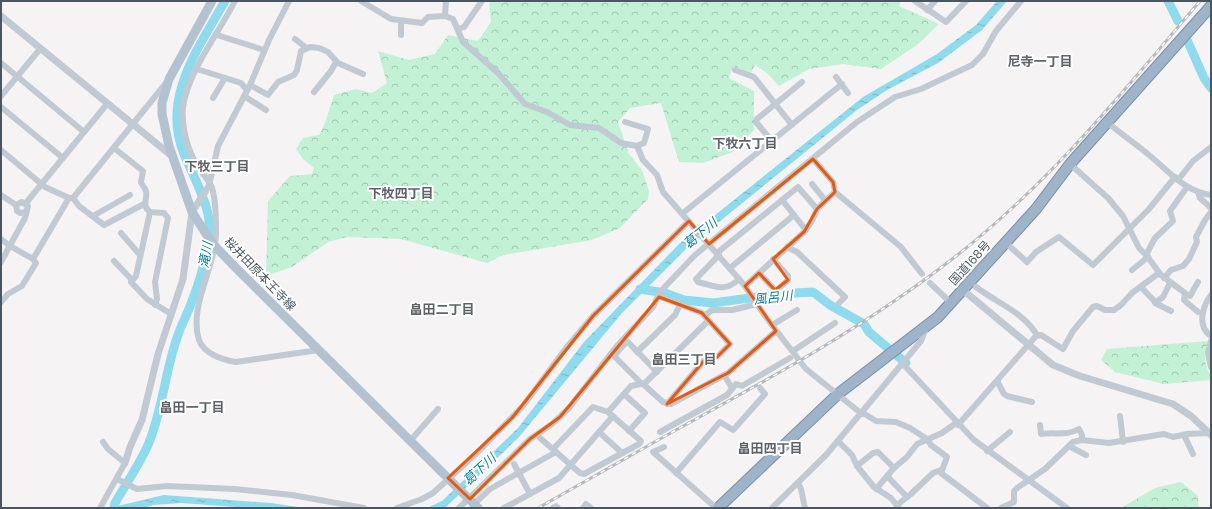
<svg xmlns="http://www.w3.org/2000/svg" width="1212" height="509" font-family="Poppins,'Noto Sans JP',sans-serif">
	<defs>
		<pattern id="forest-crowns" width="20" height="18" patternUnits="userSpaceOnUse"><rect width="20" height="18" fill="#c3f1d5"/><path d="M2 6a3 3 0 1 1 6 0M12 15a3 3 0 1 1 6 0" fill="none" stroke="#a0c6b0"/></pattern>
		<pattern id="water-ripples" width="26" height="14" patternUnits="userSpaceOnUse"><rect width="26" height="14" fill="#90daee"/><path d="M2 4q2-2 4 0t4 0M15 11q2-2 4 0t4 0" fill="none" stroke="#78b4c4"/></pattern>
	</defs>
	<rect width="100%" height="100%" fill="#f5f3f3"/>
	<g fill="url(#forest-crowns)">
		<path d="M489,1H901L899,6L939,24L917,45L881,69L843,64L809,69L779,86L767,73L755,65L751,73L733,66L729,78L754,91V130L733,152L703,163L679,162L661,103L630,108L618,122L629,154L642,170L649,191L648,199L620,228L592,240L503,255L487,263L401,239L347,237L328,242L292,267L266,276L268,201L290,176L312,174L314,168L303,159L296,149L303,138L319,135L325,123L334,95L356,89L372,93L387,83L378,51L409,60L435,54L448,35L478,41L491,22Z"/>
		<path d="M1208,341C1206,349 1203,359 1207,368C1209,373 1211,374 1211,380L1164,384L1115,372L1101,360L1107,349Z"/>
		<path d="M1181,482L1198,496L1199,508H1121L1155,488Z"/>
	</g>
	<g fill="url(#water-ripples)">
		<path d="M997,1H1007L982,30L938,63L887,90L857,110L688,247L622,313L519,437L446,507L427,508L442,501L518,428L584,342L680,243L863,97L937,54L976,25Z"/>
		<path d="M164,495L271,503L305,508H249L182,503L153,505L145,508H109Z"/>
	</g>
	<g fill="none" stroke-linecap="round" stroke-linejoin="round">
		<g stroke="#90daee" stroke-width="9">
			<path d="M1168,1L1178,21"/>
			<path d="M1188,42L1204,78L1211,88"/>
			<path d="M640,289L665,293L684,300L713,303L779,294L813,292L830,305L864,324L869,332L889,349"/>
			<path d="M896,355L906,363"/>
			<path d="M114,508L115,503C126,484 139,465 148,445C163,410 165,370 178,335C182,323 188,313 192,301C202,276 209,250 209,222C209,205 191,171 184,154C161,98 198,49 225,1"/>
		</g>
		<g stroke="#7690ad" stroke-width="12">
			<path id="trunk" d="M718,508L838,394L938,317L1036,209L1070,164L1211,6"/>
		</g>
		<g stroke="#c1cad2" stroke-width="6">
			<path d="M235,1C219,33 188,71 183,107C181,125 187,149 197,165C201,173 209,179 212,188C216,200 216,216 216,230C217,265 188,306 199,340C204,354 223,360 236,362L319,350"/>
			<path d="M361,1L391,19L422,23L428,17L445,16L453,19L463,42L498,73L525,104L547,112L570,125L599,128L621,143L637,146L644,143L648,129L625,122"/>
			<path d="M915,1L946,22L966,1"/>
			<path d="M927,10L935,1"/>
			<path d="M445,16L446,1"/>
			<path d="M458,29L464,27L482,1"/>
			<path d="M217,35L264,50"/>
			<path d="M401,35V21"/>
			<path d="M295,39L304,46L306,49"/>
			<path d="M1,63L84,132"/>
			<path d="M197,69L241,83L247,90"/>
			<path d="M735,70L754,77L792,125"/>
			<path d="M836,77L848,93"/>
			<path d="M250,85L268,95L278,82L294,75L297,70L301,51L310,47L319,48L328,52L338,63L363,74"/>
			<path d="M314,92L331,71L336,62"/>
			<path d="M1,96L40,49"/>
			<path d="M244,96L266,110"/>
			<path d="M213,98L225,78"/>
			<path d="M1,107L63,158"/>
			<path d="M1107,122C1121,134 1136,144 1149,155C1169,171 1185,192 1211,195"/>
			<path d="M772,141L756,122L757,119L802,82"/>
			<path d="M637,146L643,160L657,175L663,192L745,286L765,316L806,369L862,414"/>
			<path d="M114,148L143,171L141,182C142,185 145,188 146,191C148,199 141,205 150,212L136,276L131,282L147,299L171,314"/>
			<path d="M1,150L45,187L69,198"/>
			<path d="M813,159L833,182L835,192L901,247L922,274"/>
			<path d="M1070,164L1108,198L1123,216L1139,248L1147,256L1161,275L1185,293L1184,300L1198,312"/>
			<path d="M1178,180L1193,161L1211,147"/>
			<path d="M812,184L825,200"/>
			<path d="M205,192L209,185L218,146L250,85L269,40L289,1"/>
			<path d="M1198,192L1200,198L1211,208"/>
			<path d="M1,195L16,205"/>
			<path d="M73,198L79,206L104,225L144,204"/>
			<path d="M782,200L806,230"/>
			<path d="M26,203L107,104"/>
			<path d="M150,212L164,213L168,218L155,282L157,299L155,305"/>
			<path d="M683,213L842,84"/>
			<path d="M93,216L130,195"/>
			<path d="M121,233L140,255"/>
			<path d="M1,239L10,246L33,259L69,198H73L166,83"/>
			<path d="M1006,243L1027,262L1036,252L1059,237L1093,265L1149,209L1175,177"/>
			<path d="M787,247L797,252L845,297L839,303"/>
			<path d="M717,253L798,187L817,209"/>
			<path d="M719,255L696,279L698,282C715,286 725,293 739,279"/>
			<path d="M1146,255L1155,238L1173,221L1170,211L1187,187"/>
			<path d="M114,261L132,280"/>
			<path d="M1,262L25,218L28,206L22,202L16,205L17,211L20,213L26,212"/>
			<path d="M730,268L794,215"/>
			<path d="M1132,270L1148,257"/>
			<path d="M759,273L775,290H777L788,280V276L773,259"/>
			<path d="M1164,278L1171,270L1183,266L1189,259L1197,242L1196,237L1205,220L1211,212"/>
			<path d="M930,283L951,303"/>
			<path d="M745,286L804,232L812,221L817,209L835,192"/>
			<path d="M976,287C997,303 1022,311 1037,335"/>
			<path d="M1141,287L1157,304L1171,311"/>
			<path d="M1185,294L1190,296L1198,282"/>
			<path d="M1211,295C1202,307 1197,327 1211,336"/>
			<path d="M658,296L702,313L730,344L718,356H708L667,404"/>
			<path d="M1,302L8,294L22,286L36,263L33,259"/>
			<path d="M1155,303L1163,297L1170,283"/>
			<path d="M704,316L712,310H732L757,304"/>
			<path d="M772,325L797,310"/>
			<path d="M1211,341L1208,353L1211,367"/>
			<path d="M793,351L835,323"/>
			<path d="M637,352L675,315L680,305"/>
			<path d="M903,364L974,440L1067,508"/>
			<path d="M724,375L732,388"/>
			<path d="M997,381L1004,394L1007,396L1032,402"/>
			<path d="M642,384L614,356L627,341L657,372"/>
			<path d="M643,384L663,402L671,404L728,373L776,331"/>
			<path d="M624,394L645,413L629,431"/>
			<path d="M608,412L631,386L645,383L708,321"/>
			<path d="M863,413L876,421L896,422L910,428L927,439L931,445L947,457L941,473L987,508"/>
			<path d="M1120,416L1123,442"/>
			<path d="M958,425L1036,336L1041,335L1063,349L1073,331L1093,307L1097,306L1105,310H1114L1121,305L1132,293L1159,273"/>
			<path d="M1040,425L1041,434C1054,432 1067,436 1079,429L1082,435V440"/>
			<path d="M599,432L622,453"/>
			<path d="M660,432L727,395L736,384L742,386L790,358"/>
			<path d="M1184,435L1193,454"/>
			<path d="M540,438L580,473L584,474L639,444L641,441L608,412L593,407L553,449"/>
			<path d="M410,441L438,409"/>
			<path d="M838,441L852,455L857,466L874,487L891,498L899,508"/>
			<path d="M1069,446L1086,455"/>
			<path d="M664,447L653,452L716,508"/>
			<path d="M987,451L1010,432"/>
			<path d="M514,464L530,494"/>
			<path d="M857,466L873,453L878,452L894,468"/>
			<path d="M676,473L720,422L733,430L735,428L765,394L760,388"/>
			<path d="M887,476L907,497"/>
			<path d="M117,479L137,489L167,486L235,489L292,495L364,508"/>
			<path d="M798,483L801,489L805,508"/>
			<path d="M876,489L894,468L907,457L917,444L942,433L956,423"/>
			<path d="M474,504L490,489L556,452"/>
			<path d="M897,505L911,494L933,473L941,470"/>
			<path d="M100,508L125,463L108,449L103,442"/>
			<path d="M397,508L422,499L433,493L478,452L523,406L566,348L593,316L689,221"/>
			<path d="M459,508L530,439L552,424L569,408L616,347L653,307L660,292L695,255L857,122L895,97L921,89L972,65L983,54L996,31L1021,1"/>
			<path d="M504,508L559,478L613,416"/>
			<path d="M553,508L556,506L558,508"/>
			<path d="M583,508L586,504L591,508"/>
			<path d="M772,508L826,455L921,341L927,326"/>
			<path d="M1001,508L1014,502V491L1017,488L1045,469L1073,442L1082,440L1109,443L1164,434L1173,437L1187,434L1210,433"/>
		</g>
		<g stroke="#c1cad2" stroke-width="7">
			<path d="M1,16L173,157"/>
			<path d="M963,290L1053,365L1080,376L1173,404L1191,416L1211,435"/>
			<path d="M125,463L130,447L142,420L158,354L183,279L192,212L205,192"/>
		</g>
		<path stroke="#b3c2d1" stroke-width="9" d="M212,1L169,79L162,103V114L169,146L192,212L212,243L232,264L478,508"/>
		<use href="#trunk" stroke="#9fb4c9" stroke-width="10"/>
		<g stroke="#b5b8bd" stroke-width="3">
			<path id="rail" d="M538,508C581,484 624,459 667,435C765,381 862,329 951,260C1046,187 1123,92 1200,1"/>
		</g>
		<use href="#rail" stroke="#fff" stroke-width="1.5" stroke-dasharray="4.5" stroke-linecap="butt"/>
	</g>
	<path fill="none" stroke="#e8590c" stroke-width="3" stroke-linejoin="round" d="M813,159L833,182L835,192L817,209L804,232L773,259L788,280L775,290L759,273L745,286L776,331L728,373L667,404L708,356L716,358L730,344L702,313L659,297L560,417L530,439L470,499L448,478L512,418L593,316L689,221L709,244Z"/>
	<g text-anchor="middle" stroke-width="4" stroke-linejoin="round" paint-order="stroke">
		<g font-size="12" fill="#4a5661" stroke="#fff">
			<text transform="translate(970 263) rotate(-48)" y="4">国道168号</text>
			<text transform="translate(260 274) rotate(46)" y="4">桜井田原本王寺線</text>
		</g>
		<g font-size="13" font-weight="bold" fill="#5f6368" stroke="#fff">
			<text x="1040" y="66">尼寺一丁目</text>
			<text x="745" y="148">下牧六丁目</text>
			<text x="217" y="171">下牧三丁目</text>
			<text x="401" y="198">下牧四丁目</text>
			<text x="442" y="314">畠田二丁目</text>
			<text x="684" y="364">畠田三丁目</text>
			<text x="192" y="412">畠田一丁目</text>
			<text x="770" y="453">畠田四丁目</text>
		</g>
		<g font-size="13" font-style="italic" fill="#0c7c9b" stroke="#fff">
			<text transform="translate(700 233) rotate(-40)" y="5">葛下川</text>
			<text transform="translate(205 255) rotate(-80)" y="5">滝川</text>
			<text transform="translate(773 297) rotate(-6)" y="5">風呂川</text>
			<text transform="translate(479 469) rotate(-43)" y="5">葛下川</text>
		</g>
	</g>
	<rect width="1212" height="509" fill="none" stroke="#4a5661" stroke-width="4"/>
</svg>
